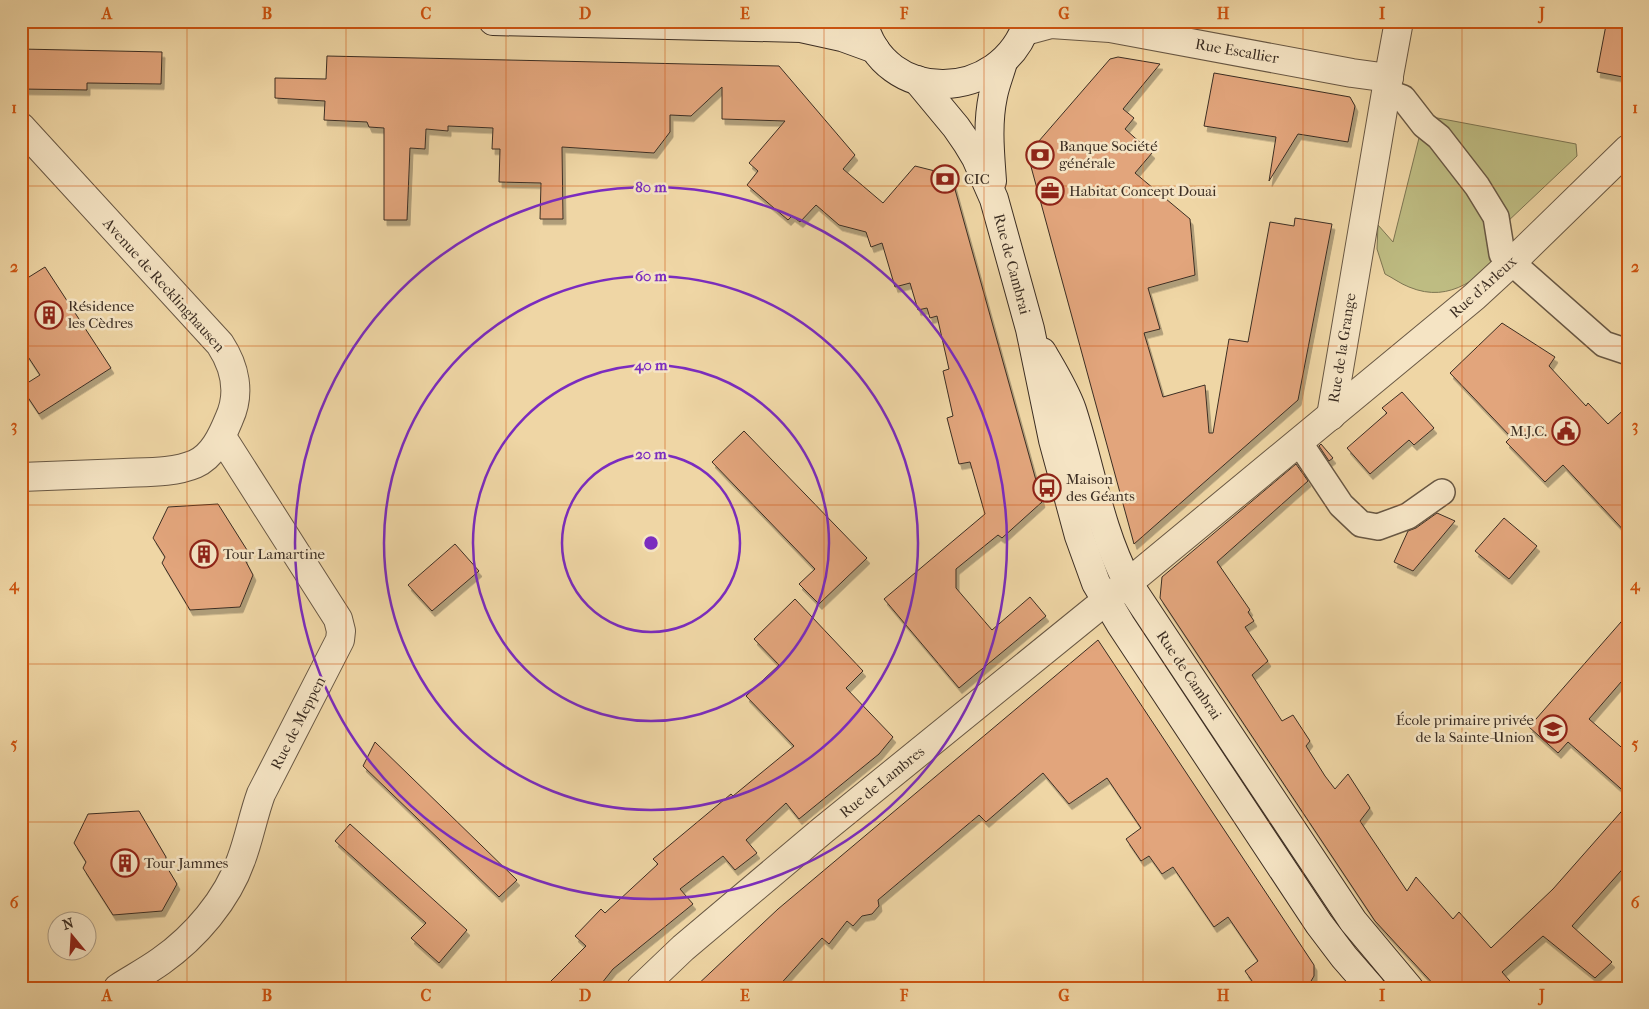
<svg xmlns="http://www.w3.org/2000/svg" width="1649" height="1009" font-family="'IM FELL French Canon',serif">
	<defs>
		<filter id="shadow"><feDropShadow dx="3" dy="5.5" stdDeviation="0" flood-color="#0004"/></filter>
	</defs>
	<rect width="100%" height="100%" fill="#efd6a5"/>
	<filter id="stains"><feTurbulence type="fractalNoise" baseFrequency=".004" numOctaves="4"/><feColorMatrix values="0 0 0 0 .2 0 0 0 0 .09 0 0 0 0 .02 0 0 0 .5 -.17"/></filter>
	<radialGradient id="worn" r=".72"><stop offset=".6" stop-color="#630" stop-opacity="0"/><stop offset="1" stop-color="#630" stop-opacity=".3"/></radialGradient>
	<path fill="#bebc82" stroke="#7d7552" d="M1432,117L1576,144L1577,156L1506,223L1510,250C1480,275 1452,305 1409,287C1401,284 1393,278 1385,274L1377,249L1378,225L1393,242L1420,134Z"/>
	<g fill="#e2a57b" stroke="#3c2e23" filter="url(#shadow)">
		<path d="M1606,25L1628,29V78L1597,72Z"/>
		<path d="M21,49L162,52L161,84L87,83V90L21,89Z"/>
		<path d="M327,56L779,66L855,155L843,169L883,203L915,166L951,175L1042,502L1002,538L998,535L956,569V588L992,630L1030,597L1046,616L959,688L884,599L985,514L970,462L959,464L947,418L953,416L943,371L949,369L937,316L930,318L927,308L918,310L910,283L895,287L882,243L871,247L866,232L839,225L816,205L800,222L792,216L788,220L747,185L758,171L749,163L785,121L722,119V87L691,116L670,115V132L654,153L562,147L563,219H540L541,183L499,182L500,149H492L493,128L448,126V131L426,129L425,149L410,148L407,220H384V128L369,127L367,122L324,120L325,101L275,98V78L326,79Z"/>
		<path d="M1118,57L1160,64L1123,109L1134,118L1125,129L1152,153L1135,173L1190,219L1195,275L1148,288L1160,329L1144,333L1163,397L1205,385L1209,433H1213L1229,339L1248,342L1270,222L1294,226L1295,218L1332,224L1298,400L1134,544L1030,163L1032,149L1110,59Z"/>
		<path d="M1214,73L1350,97L1355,106L1348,142L1298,134L1269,181L1276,137L1204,126Z"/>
		<path d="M45,267L111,368L39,414L21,387L40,375L21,346V282Z"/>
		<path d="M1502,323L1555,357L1549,366L1586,406L1588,403L1608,424L1628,406V535L1563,465L1545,482L1506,442L1511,437L1450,373Z"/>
		<path d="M1402,392L1434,428L1414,445L1409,440L1370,474L1347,448L1387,413L1382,408Z"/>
		<path d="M744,431L867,558L819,604L799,584L815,569L712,462Z"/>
		<path d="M1321,444L1333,458L1329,461L1319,446Z"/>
		<path d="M1296,464L1308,481L1217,562L1250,610L1248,612L1254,621L1245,627L1268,661L1252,675L1282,721L1293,715L1310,741L1306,746L1325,776L1335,789L1348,774L1370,808L1360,821L1407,891L1416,877L1453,919L1459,912L1491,948L1553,889L1628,804V863L1572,926L1612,962L1595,978L1543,936L1502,972L1516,988H1437L1375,921L1160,598L1162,577Z"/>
		<path d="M218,504L247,550L244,558L253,575L240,607L190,610L162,563L165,557L153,538L168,507Z"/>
		<path d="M1437,513L1455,521L1413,571L1394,562L1408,531L1416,528Z"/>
		<path d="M1504,518L1537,546L1509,579L1475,551Z"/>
		<path d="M455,544L479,571L432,611L408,585Z"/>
		<path d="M795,599L863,671L846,688L893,737L879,754L799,819L786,803L746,840L757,853L735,870L723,856L680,889L693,904L613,969L598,988H544L586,946L575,936L601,909L605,913L658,864L653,859L731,794L733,796L794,746L746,696L779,665L754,639Z"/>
		<path d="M1628,614V674L1589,719L1628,753V795L1568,742L1558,753L1529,727Z"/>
		<path d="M1098,640L1314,965V976L1307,988H1257L1245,971L1258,961L1228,917L1214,927L1173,867L1162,874L1149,856L1141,861L1126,839L1141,828L1107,778L1069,804L1043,773L986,822L979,815L878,900L879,906L872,914L862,916L853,926L847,921L829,944L822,938L777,988H694L778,909Z"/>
		<path d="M375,742L517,880L499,897L363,766Z"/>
		<path d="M139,811L166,857L165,864L177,884L162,911L113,915L83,868L86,862L74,843L88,814Z"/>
		<path d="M350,824L467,930L439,963L411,938L426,923L335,841Z"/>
	</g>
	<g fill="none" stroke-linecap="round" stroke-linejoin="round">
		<g stroke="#695844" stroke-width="28">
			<g id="pedestrian">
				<path d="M1386,92L1403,98L1424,125L1439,137L1477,186L1496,217L1502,254L1604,344L1628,352"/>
				<path d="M1299,442L1341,505L1361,524L1378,527L1408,516L1442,492"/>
			</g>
		</g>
		<g stroke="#695844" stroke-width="30">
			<g id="minor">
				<path d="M1025,31L1051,24L1110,28L1352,73L1389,78"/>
				<path d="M21,127L220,344C235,367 241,393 229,419C222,436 213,456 195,464C174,473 146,472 124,473C90,474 55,476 21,477"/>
				<path d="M1331,416L1386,92L1399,21"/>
				<path d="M1128,583L1474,297L1511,263L1628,149"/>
				<path d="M118,988C132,979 147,971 161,961C195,937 227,900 241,860C249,839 253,816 261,794L340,640L341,631L338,619L222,437"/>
			</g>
		</g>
		<g stroke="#695844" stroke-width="30">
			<path id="tertiary" d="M641,988L683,948L823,830L1125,585"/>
		</g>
		<g stroke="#3c2e23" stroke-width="30">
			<g id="secondary">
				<path d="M493,21L801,28L842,37L875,49"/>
				<path d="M863,21C883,106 1002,104 1028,21"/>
				<path d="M917,80L956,127L967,143L976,158L994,199L1030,329L1053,440L1079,536L1096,583L1121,625L1319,924L1344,957L1371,988"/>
				<path d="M992,181C990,153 987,124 993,96C995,85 1000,73 1003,62"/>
				<path d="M1042,352C1053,371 1065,390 1072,410C1091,468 1099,528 1128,583L1353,921L1409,988"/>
			</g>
		</g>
		<use href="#pedestrian" stroke="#f5e4c4" stroke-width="25"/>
		<use href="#minor" stroke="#f5e4c4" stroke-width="28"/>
		<use href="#tertiary" stroke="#f5e4c4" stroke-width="28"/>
		<use href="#secondary" stroke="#f5e4c4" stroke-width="28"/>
	</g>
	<path fill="none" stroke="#ce530f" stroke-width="1" stroke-opacity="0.55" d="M187,21V988M346,21V988M506,21V988M665,21V988M824,21V988M984,21V988M1143,21V988M1303,21V988M1462,21V988M21,186H1628M21,346H1628M21,505H1628M21,664H1628M21,822H1628"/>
	<g fill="none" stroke="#7b2cbf" stroke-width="2.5">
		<circle cx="651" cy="543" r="89"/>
		<circle cx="651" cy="543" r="178"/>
		<circle cx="651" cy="543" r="267"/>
		<circle cx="651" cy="543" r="356"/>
	</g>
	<defs>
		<g id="bank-ring" transform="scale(1.4375)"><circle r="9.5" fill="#f5e4c4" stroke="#8f2418" stroke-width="1.5"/><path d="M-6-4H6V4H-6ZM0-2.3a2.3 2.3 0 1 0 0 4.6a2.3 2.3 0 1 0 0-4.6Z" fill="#8f2418"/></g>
		<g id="office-ring" transform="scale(1.4375)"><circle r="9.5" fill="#f5e4c4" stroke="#8f2418" stroke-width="1.5"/><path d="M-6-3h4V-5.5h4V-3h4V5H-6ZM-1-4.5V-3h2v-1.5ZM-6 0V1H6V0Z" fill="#8f2418"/></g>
		<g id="building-ring" transform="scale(1.4375)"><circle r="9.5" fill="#f5e4c4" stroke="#8f2418" stroke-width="1.5"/><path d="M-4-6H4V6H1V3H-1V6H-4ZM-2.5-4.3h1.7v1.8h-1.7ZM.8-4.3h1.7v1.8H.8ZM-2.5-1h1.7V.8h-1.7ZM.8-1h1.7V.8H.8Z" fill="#8f2418"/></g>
		<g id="civic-ring" transform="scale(1.4375)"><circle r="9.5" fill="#f5e4c4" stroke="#8f2418" stroke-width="1.5"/><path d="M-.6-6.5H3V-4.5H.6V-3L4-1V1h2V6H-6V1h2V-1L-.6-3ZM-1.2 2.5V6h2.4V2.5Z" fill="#8f2418"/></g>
		<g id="bus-ring" transform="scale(1.4375)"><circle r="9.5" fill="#f5e4c4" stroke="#8f2418" stroke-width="1.5"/><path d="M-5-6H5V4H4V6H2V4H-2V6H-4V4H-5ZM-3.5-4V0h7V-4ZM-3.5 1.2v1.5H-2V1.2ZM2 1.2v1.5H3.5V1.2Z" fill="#8f2418"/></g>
		<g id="school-ring" transform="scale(1.4375)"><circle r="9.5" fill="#f5e4c4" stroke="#8f2418" stroke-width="1.5"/><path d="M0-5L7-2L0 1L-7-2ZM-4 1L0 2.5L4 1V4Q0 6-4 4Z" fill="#8f2418"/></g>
	</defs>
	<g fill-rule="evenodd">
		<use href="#bank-ring" x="1040" y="155"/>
		<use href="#bank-ring" x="945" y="179"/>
		<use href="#office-ring" x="1050" y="191"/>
		<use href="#building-ring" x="49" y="315"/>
		<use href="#civic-ring" x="1566" y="431"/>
		<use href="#bus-ring" x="1047" y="488"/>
		<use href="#building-ring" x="204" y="554"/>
		<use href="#school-ring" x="1553" y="729"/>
		<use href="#building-ring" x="125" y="863"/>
	</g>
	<g text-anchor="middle" stroke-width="5" stroke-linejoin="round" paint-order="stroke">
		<g font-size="15" fill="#3c2e23" stroke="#f5e4c4">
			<text transform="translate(1237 51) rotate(10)" y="5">Rue Escallier</text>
			<text transform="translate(1012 264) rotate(75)" y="5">Rue de Cambrai</text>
			<text transform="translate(164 285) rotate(48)" y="5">Avenue de Recklinghausen</text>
			<text transform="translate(1483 287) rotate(-42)" y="5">Rue d'Arleux</text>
			<text transform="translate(1342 348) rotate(-81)" y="5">Rue de la Grange</text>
			<text transform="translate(1189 675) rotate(56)" y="5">Rue de Cambrai</text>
			<text transform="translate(298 723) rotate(-63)" y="5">Rue de Meppen</text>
			<text transform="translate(882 782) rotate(-39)" y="5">Rue de Lambres</text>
		</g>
		<g font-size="15" fill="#3c2e23" stroke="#f5e4c4" text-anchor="start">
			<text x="1059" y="151">Banque Société<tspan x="1059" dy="17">générale</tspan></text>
			<text x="964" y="184">CIC</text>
			<text x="1069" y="196">Habitat Concept Douai</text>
			<text x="68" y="311">Résidence<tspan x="68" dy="17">les Cèdres</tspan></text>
			<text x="1547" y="436" text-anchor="end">M.J.C.</text>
			<text x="1066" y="484">Maison<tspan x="1066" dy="17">des Géants</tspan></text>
			<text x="223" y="559">Tour Lamartine</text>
			<text x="1534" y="725" text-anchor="end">École primaire privée<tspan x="1534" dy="17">de la Sainte-Union</tspan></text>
			<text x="144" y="868">Tour Jammes</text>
		</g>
	</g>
	<circle cx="651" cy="543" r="8" fill="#7b2cbf" stroke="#f5e4c4" stroke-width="2.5"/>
	<g font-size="15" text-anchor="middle" font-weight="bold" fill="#7b2cbf" stroke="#f5e4c4" stroke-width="5" stroke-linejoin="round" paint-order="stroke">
		<text x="651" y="192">80 m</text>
		<text x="651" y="281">60 m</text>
		<text x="651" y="370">40 m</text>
		<text x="651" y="459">20 m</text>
	</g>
	<rect width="1649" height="1009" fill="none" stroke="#efd6a5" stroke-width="55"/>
	<g transform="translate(72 936) rotate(342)"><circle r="24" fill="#f5e4c4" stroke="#ab9b84"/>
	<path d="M0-4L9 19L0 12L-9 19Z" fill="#8f2418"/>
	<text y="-8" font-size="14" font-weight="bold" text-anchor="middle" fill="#3c2e23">N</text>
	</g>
	<rect x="28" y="28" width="1594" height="954" fill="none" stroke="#ce530f" stroke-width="2"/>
	<g font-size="16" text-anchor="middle" font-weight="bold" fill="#ce530f">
		<text x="107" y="19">A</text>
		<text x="267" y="19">B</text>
		<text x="426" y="19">C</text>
		<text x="585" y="19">D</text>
		<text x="745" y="19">E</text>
		<text x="904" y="19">F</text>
		<text x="1064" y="19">G</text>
		<text x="1223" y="19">H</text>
		<text x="1382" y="19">I</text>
		<text x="1542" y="19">J</text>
		<text x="14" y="113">1</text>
		<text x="1635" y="113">1</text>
		<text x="14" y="272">2</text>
		<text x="1635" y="272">2</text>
		<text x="14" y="431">3</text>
		<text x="1635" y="431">3</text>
		<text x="14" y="590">4</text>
		<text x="1635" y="590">4</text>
		<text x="14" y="749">5</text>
		<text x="1635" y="749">5</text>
		<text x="14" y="908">6</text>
		<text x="1635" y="908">6</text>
		<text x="107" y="1001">A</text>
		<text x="267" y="1001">B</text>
		<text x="426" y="1001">C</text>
		<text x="585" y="1001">D</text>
		<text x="745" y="1001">E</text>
		<text x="904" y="1001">F</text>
		<text x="1064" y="1001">G</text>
		<text x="1223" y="1001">H</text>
		<text x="1382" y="1001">I</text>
		<text x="1542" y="1001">J</text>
	</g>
	<rect width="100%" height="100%" filter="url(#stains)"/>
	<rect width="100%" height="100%" fill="url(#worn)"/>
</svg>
